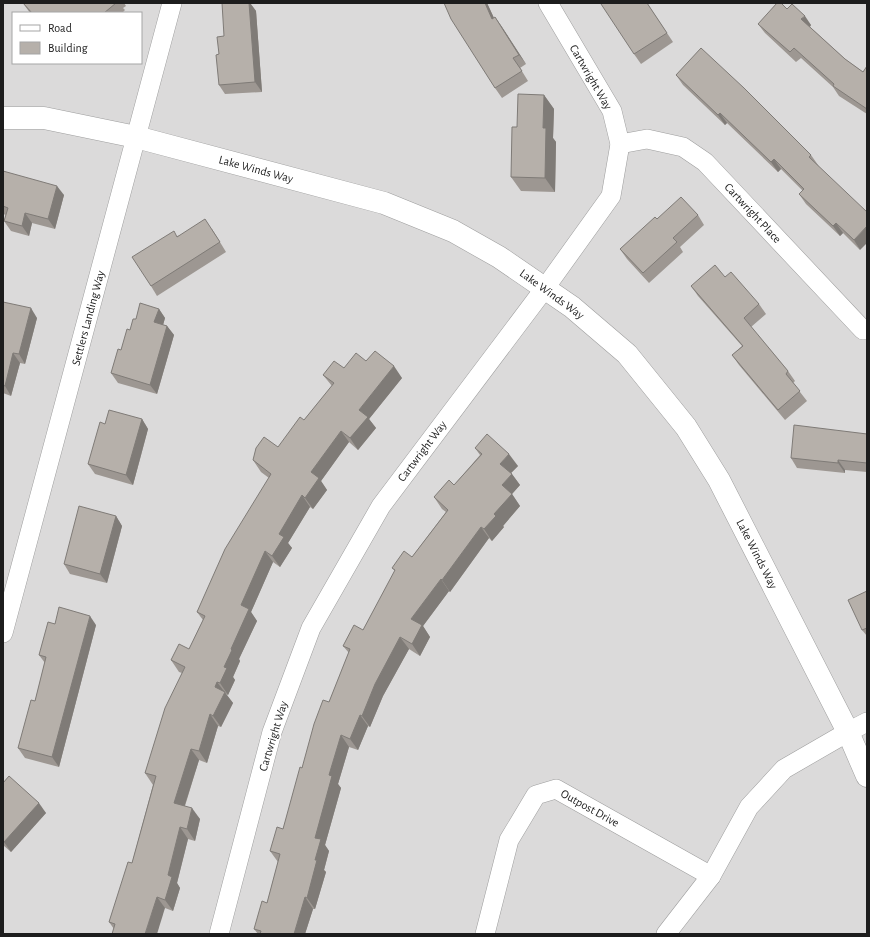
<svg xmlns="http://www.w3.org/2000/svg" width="870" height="937" font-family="'Alegreya Sans',sans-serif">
	<rect width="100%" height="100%" fill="#edeae4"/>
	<path fill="#dbdada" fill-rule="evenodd" d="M3,3H867V934H3ZM13,13H141V63H13Z"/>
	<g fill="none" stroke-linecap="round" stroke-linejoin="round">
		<g stroke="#9e9e9e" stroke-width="20">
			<g id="minor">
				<path d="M620,144L647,139L683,147L705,162L863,330"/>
				<path d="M3,633L172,3"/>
				<path d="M219,934L272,732L311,628L381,506L545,288L611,196L620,144L612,111L548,3"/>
				<path d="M485,934L509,840L536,795L556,789L711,876"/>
				<path d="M666,934L711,876L749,807L784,769L848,732L867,722"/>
			</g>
		</g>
		<g stroke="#9e9e9e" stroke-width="23">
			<path id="tertiary" d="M3,118H44L136,137L384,203L453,231L499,257L572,307L627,354L686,427L719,480L848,732L867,776"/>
		</g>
		<use href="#minor" stroke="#fff" stroke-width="19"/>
		<use href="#tertiary" stroke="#fff" stroke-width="22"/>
	</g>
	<g fill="#9d9792">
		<path d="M23,3H124L126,6L123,8L125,10L122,13H30Z"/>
		<path d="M227,3H250L256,11L262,92L225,94L219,85V54L224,36Z"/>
		<path d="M444,3H487L494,18L495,17L502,27L526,64L520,68L528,81L502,98L495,88Z"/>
		<path d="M647,3L673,42L641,64L634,54Z"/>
		<path d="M787,9L811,25L810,27L845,59L863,72L867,66V114L839,96L833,87L801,58L796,62L765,33L758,24Z"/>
		<path d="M676,75L811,155L818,165L860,250L843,233L840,236L806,204L799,194L803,191L781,169L778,172L727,123L725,125L683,85Z"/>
		<path d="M544,95L554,109L553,138L556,142L555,192L521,191L511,177Z"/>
		<path d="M3,171L64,195L55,229L32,223L29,236L11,231L4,221L6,215L3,214Z"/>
		<path d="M698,215L704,225L680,247L683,252L649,283L627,259L620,249L657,219Z"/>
		<path d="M212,229L226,252L157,296L151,286L177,236Z"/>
		<path d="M725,277L759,304L766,314L751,327L788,371L795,381L793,383L807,401L785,420L739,365L732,355L742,346L698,296L691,286Z"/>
		<path d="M3,302L37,318L25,364L20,363L11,396L3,393Z"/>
		<path d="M159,309L165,318L163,325L167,326L174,335L157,394L118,383L111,373L121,350L136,319Z"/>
		<path d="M366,361L402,378L369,419L376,428L358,450L349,442L321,481L327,490L313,509L310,507L288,543L292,548L280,567L273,562L251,612L257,621L239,659L240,661L233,677L235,680L228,695L226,694L233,703L221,727L218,726L207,763L199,760L185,806L200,819L195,841L188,839L177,883L180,888L173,911L165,908L114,929L109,922L132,863L153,785L145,773L182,673L179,672L171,660L189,649L203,620L197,612L269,478L261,472L253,460L278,447L304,420L332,386L323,375Z"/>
		<path d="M142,419L148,429L133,485L95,474L88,464L105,424Z"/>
		<path d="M867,434V472L845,470V473L797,468L791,458Z"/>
		<path d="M475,448L518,466L511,473L520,485L512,494L520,506L503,526L504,527L492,541L489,538L450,592L449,591L423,626L430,637L420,656L409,649L383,696L370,727L368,726L358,750L349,747L338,784L341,788L325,845L329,851L324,870L326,872L315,909H313L305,934H258L254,929L267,903L278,862L270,851L283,829L302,768L329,702L349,653L343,646L363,630L395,571L392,568L412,557L446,512L442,509L434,497L454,485L480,455Z"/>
		<path d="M116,516L122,526L107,583L70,574L64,564Z"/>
		<path d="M867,591V636L862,630Z"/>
		<path d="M55,624L96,625L59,767L25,758L18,748L35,701L45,663L39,655Z"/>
		<path d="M3,783L46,813L11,852L3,845Z"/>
	</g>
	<g fill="#7f7b77">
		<path d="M249,3H250L256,11L262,92L255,82Z"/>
		<path d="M485,3H487L499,29L492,19Z"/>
		<path d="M805,16L811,25L808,29L801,19Z"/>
		<path d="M495,17L502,27L526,64L519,55Z"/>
		<path d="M544,95L554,109L553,138L556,142L555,192L545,178L543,128Z"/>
		<path d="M720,113L727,123L725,125L718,115Z"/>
		<path d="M774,159L781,169L778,172L771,162Z"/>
		<path d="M57,186L64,195L55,229L48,219Z"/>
		<path d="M25,213L32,223L29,236L22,226Z"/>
		<path d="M836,223L843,233L840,236L833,226Z"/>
		<path d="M867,226V243L860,250L854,240Z"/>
		<path d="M31,308L37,318L25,364L19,354Z"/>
		<path d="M159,309L165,318L161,332L154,322Z"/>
		<path d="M167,326L174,335L157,394L150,385Z"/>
		<path d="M13,353L20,363L11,396L5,386Z"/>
		<path d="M394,366L402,378L369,419L376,428L358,450L350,438L359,410Z"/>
		<path d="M142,419L148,429L133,485L126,475Z"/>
		<path d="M341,431L349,442L321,481L327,490L313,509L305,498L311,472Z"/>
		<path d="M509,454L518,466L509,475L500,464Z"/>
		<path d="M838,460L845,470V473L838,463Z"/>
		<path d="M512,474L520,485L512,494L520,506L503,526L504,527L492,541L484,529L502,485Z"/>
		<path d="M302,495L310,507L288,543L292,548L280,567L272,556L279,534Z"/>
		<path d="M116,516L122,526L107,583L100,574Z"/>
		<path d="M481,527L489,538L450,592L442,580Z"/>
		<path d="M265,551L273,562L251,612L257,621L239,659L240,661L233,677L235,680L228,695L220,683L224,667L231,649L241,605Z"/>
		<path d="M441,579L449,591L423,626L430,637L420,656L412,644L411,619Z"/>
		<path d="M90,616L96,625L59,767L52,757Z"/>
		<path d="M400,637L409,649L383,696L370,727L362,716L375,684Z"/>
		<path d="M217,682L233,703L221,727L213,716L215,687Z"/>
		<path d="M210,714L218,726L207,763L199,751Z"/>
		<path d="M360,715L368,726L358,750L350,739Z"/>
		<path d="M341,735L349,747L338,784L341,788L325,845L329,851L324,870L326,872L315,909L307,898L315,860V838L329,775Z"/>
		<path d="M191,749L199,760L182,814L174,803Z"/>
		<path d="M39,803L46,813L11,852L4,842Z"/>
		<path d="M192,808L200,819L195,841L187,829Z"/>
		<path d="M180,827L188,839L177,883L180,888L173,911L165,900L168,875Z"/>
		<path d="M157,897L165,908L157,934H145Z"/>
		<path d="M305,897L313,909L305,934H294Z"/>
	</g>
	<g fill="#b6b0aa" stroke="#7f7b77">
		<path d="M23,3H116L104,13H32Z"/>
		<path d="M222,3H249L255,82L219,85L216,55L219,54L217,37L224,36Z"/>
		<path d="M444,3H485L492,19L495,17L519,55L513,58L522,71L495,88L451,19Z"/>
		<path d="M602,3H647L667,33L634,54L601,4Z"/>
		<path d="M777,3H781L787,9L792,4L805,16L801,19L845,59L863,72L867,66V109L833,86L834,84L794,48L790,52L758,24Z"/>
		<path d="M701,48L744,88L811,155L809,157L867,212V226L854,240L836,223L833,226L799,194L804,189L774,159L771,162L720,113L718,115L676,75Z"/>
		<path d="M518,94L544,95L543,128H546L545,178L511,177L512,127H517Z"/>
		<path d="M3,171L57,186L48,219L25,213L22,226L4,221L8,208L3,206Z"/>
		<path d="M681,197L698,215L673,238L677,242L643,273L620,249L655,217L657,219Z"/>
		<path d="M205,219L220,242L151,286L132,257L174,231L177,237Z"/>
		<path d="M715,265L725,277L731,272L759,304L744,318L788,371L786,374L800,391L778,410L732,355L743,346L691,286Z"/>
		<path d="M3,302L31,308L19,354L13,353L5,386L3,385Z"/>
		<path d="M140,303L159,309L154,322L167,326L150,385L111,373L118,349L121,350L127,329L130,330L133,319H136Z"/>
		<path d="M375,351L394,366L359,410L368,417L350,438L341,431L311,472L319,478L305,498L302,495L279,534L284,537L272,556L265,551L241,605L249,609L231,649L232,650L224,667L227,668L220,683L217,682L215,687L225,692L213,716L210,714L199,751L191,749L174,803L192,808L187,829L180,827L168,875L172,877L165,900L157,897L145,934H112L115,924L109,922L128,862L132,863L156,776L145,773L165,708L185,667L171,660L179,644L189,649L205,616L197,612L225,549L271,474L253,460L256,448L264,437L278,447L300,417L304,420L334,383L323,375L334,361L344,368L356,353L366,361Z"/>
		<path d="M109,410L142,419L126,475L88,464L100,422L105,424Z"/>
		<path d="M794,425L867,434V463L838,460V463L791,458Z"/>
		<path d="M487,434L509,454L500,464L512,474L502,485L512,494L494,514L496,516L484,529L481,527L442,580L441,579L411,619L422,625L412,644L400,637L375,684L362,716L360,715L350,739L341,735L329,775L332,776L315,838L321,839L315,860H317L307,898L305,897L294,934H260L261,931L254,929L262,901L267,903L280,854L270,851L277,827L283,829L300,767L302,768L314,724L323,700L329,702L350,649L343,646L354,625L363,630L395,570L392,568L404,551L412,557L448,510L434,497L449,480L454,485L482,454L475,448Z"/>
		<path d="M79,506L116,516L100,574L64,564Z"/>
		<path d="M867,591V628L862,630L848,600Z"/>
		<path d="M59,607L90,616L52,757L18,748L31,700L35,701L46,657L39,655L48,622L55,624Z"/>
		<path d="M9,776L39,803L4,842L3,841V783Z"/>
	</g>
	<g text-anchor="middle" stroke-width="3.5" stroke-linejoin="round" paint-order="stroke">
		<g font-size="12" fill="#1d1d1d" stroke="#fff">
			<text transform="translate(591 77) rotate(60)" y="4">Cartwright Way</text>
			<text transform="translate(256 169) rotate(15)" y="4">Lake Winds Way</text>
			<text transform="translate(753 213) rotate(47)" y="4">Cartwright Place</text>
			<text transform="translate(552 294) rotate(36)" y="4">Lake Winds Way</text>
			<text transform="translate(88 318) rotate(-75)" y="4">Settlers Landing Way</text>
			<text transform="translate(422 451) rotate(-53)" y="4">Cartwright Way</text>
			<text transform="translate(757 554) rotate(63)" y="4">Lake Winds Way</text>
			<text transform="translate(273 736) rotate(-73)" y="4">Cartwright Way</text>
			<text transform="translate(590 808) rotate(29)" y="4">Outpost Drive</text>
		</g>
	</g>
	<rect width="870" height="937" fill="none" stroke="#1d1d1d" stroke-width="8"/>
	<rect x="12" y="12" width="130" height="52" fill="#ffffff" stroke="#a5a5a5"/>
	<rect x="20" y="25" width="20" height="6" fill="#ffffff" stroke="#a5a5a5"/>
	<text x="48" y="32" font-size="12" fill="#1d1d1d">Road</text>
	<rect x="20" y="42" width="20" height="12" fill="#b6b0aa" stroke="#a5a5a5"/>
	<text x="48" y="52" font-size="12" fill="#1d1d1d">Building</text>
</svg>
